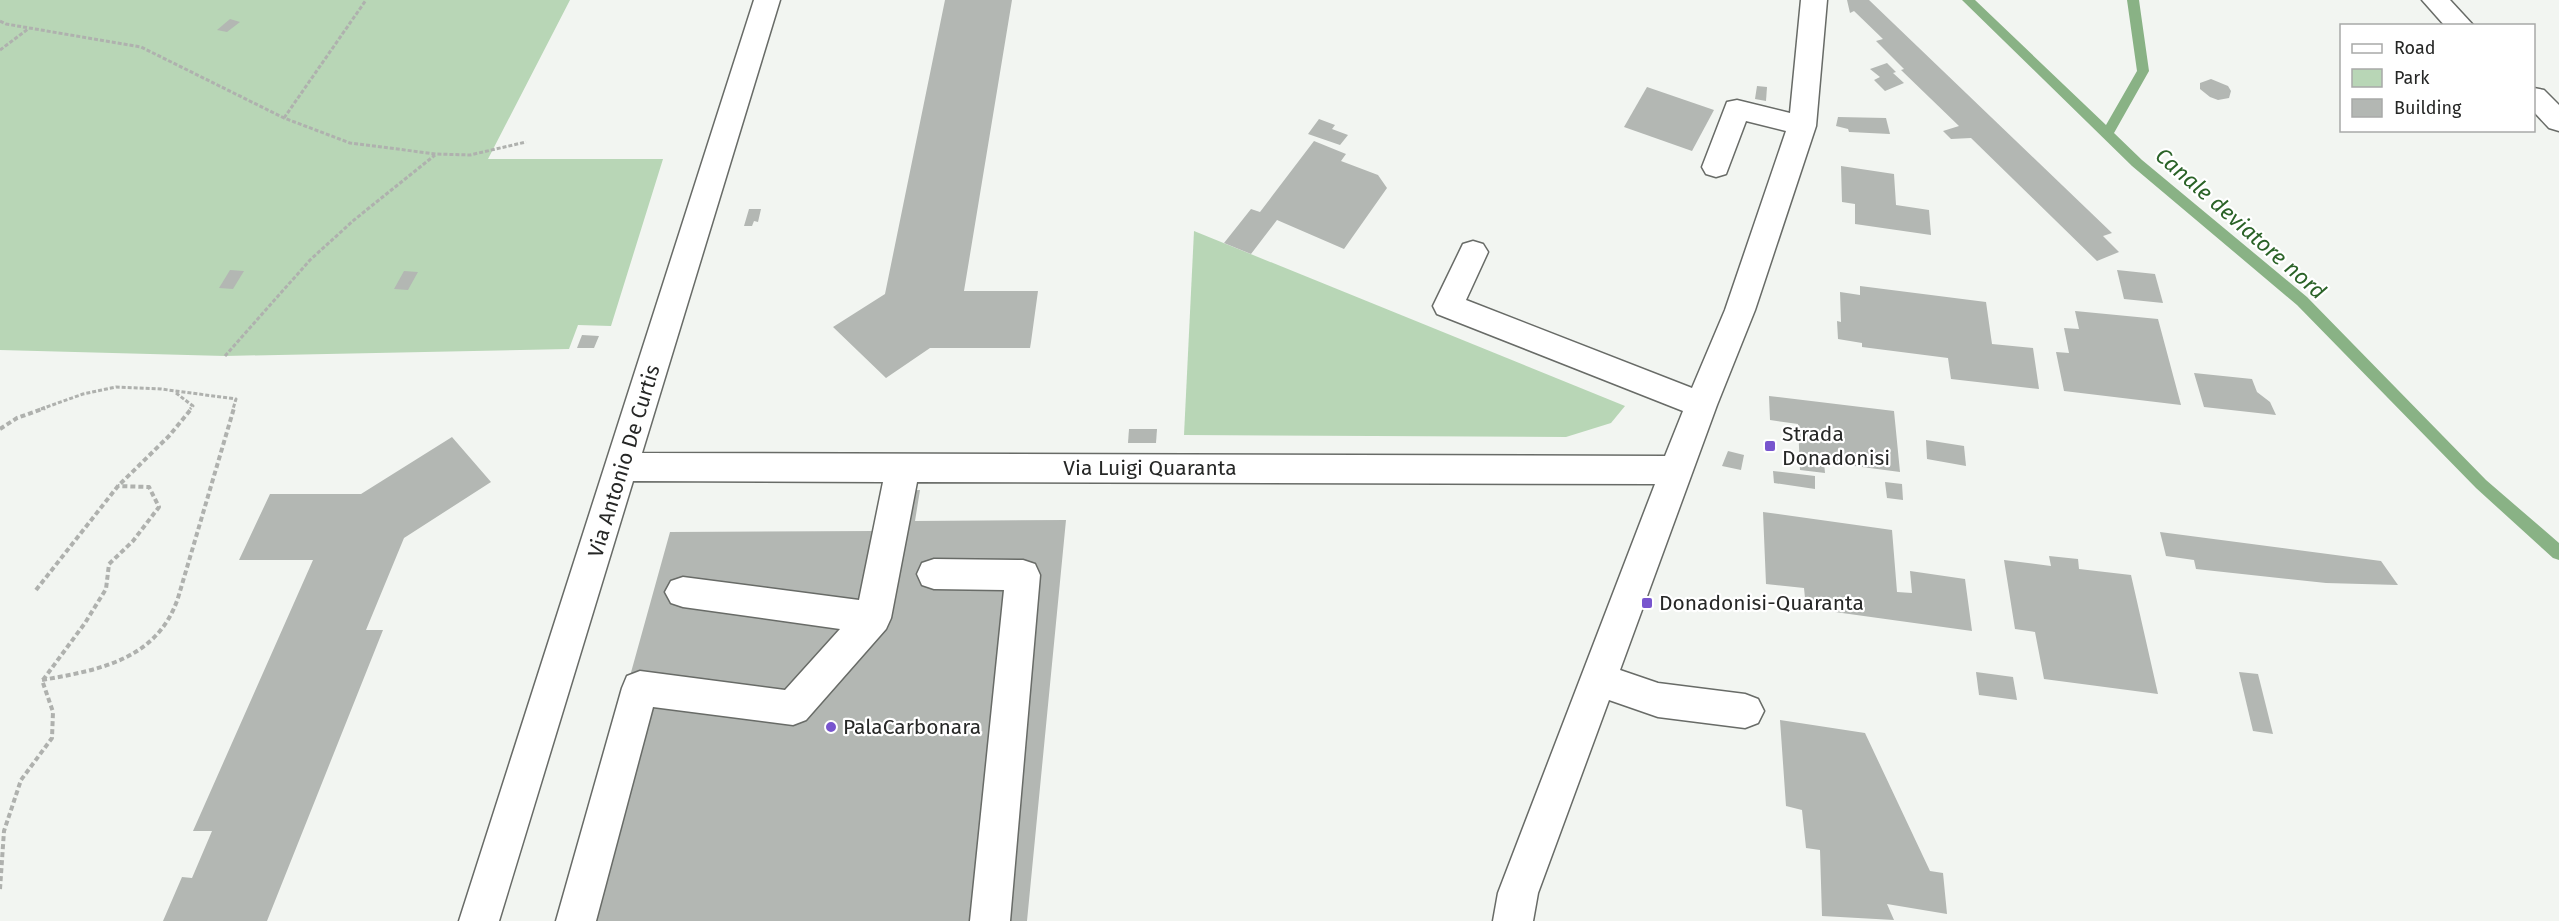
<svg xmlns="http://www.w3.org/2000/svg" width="2559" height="921" font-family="'Fira Sans',sans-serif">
	<rect width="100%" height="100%" fill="#f2f5f1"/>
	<g fill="#b8d6b6">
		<path d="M0,0H570L488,159H663L611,326L578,325L569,349L225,356L0,350Z"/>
		<path d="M1194,231L1625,406L1611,423L1566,437L1184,435Z"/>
	</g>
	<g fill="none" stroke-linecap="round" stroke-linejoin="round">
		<path fill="#89b285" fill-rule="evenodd" d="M1962,0H1975L2106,125L2137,71L2127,0H2139L2149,71L2114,133L2142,160L2307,297L2486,480L2559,543V560L2553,558L2476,488L2297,305L2132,166Z"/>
	</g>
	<g fill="#b3b7b3">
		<path d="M945,0H1012L964,291H1038L1031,342L1030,348H930L886,378L833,327L885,294Z"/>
		<path d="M1847,0H1869L2112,233L2103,236L2119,252L2097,261L1971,138L1951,139L1943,131L1959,126L1901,70L1904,69L1876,41L1883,39L1854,11L1850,13Z"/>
		<path d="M230,19L240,22L227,32L217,30Z"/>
		<path d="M1887,63L1896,72L1893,73L1904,83L1885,91L1874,80L1880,77L1870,69Z"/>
		<path d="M2211,79L2228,86L2231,91L2229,98L2218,100L2210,97L2200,89V83Z"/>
		<path d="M1757,86L1767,87L1766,101L1755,99Z"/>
		<path d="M1647,87L1714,110L1692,151L1624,127Z"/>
		<path d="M1838,117L1886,118L1890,134L1849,132L1848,129L1836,126Z"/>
		<path d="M1319,119L1335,125L1332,129L1348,135L1340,145L1308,134Z"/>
		<path d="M1314,141L1346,154L1341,161L1378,175L1387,188L1344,249L1277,220L1251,254L1224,243L1251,209L1260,212Z"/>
		<path d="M1841,166L1894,174L1896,205L1929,210L1931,235L1855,224V204L1842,202Z"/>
		<path d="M749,209H761L758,222L754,221L752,226H744Z"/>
		<path d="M230,270L244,271L233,289L219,288Z"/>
		<path d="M2117,270L2155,274L2163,303L2124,299Z"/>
		<path d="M404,271L418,272L408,290L394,289Z"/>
		<path d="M1860,286L1986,302L1992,344L2033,348L2039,389L1951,379L1948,358L1862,347V343L1838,339L1837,321L1841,322L1840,292L1860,295Z"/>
		<path d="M2075,311L2158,319L2181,405L2064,391L2056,352L2069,353L2064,328L2079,329Z"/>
		<path d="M582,335L599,336L594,348H577Z"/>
		<path d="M2194,373L2252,379L2257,392L2270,402L2276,415L2204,407Z"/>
		<path d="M1769,396L1894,411L1900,472L1824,462L1825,473L1800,470L1798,424L1770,420Z"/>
		<path d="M1129,429H1157L1156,443H1128Z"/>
		<path d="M452,437L491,482L404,538L366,630H383L267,921H163L182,877L192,878L212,831H193L313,560H239L270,494H361Z"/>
		<path d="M1926,440L1964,446L1966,466L1927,459Z"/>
		<path d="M1728,451L1744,455L1741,470L1722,466Z"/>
		<path d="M1773,471L1815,476V489L1774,483Z"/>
		<path d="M1885,482L1902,484L1903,500L1887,498Z"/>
		<path d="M920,490L915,521L1066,520L1027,921H562L670,532L875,531L883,491Z"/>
		<path d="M1763,512L1892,530L1897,592L1912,593L1910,571L1965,579L1972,631L1806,608L1804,588L1766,584Z"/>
		<path d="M2160,532L2381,561L2398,585L2326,583L2196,569L2194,560L2166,556Z"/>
		<path d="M2049,556L2078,559L2079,569L2131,575L2158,694L2044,679L2035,632L2015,629L2004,560L2051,566Z"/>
		<path d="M1976,672L2013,677L2017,700L1979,695Z"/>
		<path d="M2239,672L2258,674L2273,734L2253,731Z"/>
		<path d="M1780,720L1865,733L1930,871L1943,873L1947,914L1887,904L1894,920L1822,916L1820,850L1806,848L1802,810L1786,806Z"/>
	</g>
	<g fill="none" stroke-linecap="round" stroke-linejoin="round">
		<g stroke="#686b67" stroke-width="3">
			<g id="minor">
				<path d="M754,0H780L642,453L1665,456L1683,411L1437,314L1433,306L1463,244L1473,241L1483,244L1488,252L1466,300L1692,388L1725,310L1786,131L1746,121L1726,174L1716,177L1706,174L1702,167L1727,102L1737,100L1790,113L1801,0H1827L1816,126L1755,310L1717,405L1620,670L1658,683L1745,694L1758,699L1764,711L1758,723L1745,728L1658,717L1609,700L1538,893L1533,921H1493L1498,893L1655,484L917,482L891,618L886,629L806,720L793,725L653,707L596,921H556L622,688L627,676L640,671L785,690L840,629L683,607L671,603L665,592L671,581L683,577L859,600L883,482L633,481L499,921H459Z"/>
				<path d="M2422,0H2450L2474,26H2445Z"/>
				<path d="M2534,88L2544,90L2559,105V131L2549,128L2534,112Z"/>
				<path d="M934,559L1023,560L1035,564L1040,575L1010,921H970L1004,590L934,589L922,585L917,574L922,563Z"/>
			</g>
		</g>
		<g stroke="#afb1ae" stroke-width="3" stroke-dasharray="4 2" stroke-linecap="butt">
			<path d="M0,21L6,24L141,47L284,118L350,143L436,154L470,155L526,142"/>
			<path d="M0,50L28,29"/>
			<path d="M284,118L366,0"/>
			<path d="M225,356L310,260L354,220L435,155"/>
			<path d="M176,393L193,406L190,409"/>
			<path d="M41,409L83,394L116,387L161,389L236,399L233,409"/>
		</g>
		<g stroke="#afb1ae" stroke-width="4" stroke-dasharray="5 3" stroke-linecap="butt">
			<path d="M0,429L17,418L45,408"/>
			<path d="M36,590L118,486L169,436L192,408"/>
			<path d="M42,680C99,670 157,660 178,598L234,408"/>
			<path d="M43,680L85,623L106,589L109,564L133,541L159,507L149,487L118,486"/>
			<path d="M0,889L4,831L21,780L52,738L53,712L42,680"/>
		</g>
		<use href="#minor" fill="#fff" fill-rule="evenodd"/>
	</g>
	<g fill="#7855ce" stroke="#fff" stroke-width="2">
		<rect x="1764" y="440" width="12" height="12" rx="3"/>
		<rect x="1641" y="597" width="12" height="12" rx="3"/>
		<circle cx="831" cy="727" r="6"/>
	</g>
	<g text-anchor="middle" stroke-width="4.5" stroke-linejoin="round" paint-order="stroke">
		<g font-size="21" fill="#262726" stroke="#fff" text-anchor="start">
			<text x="1782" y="441">Strada<tspan x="1782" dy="24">Donadonisi</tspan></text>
			<text x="1659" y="610">Donadonisi-Quaranta</text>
			<text x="843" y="734">PalaCarbonara</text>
		</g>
		<g font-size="21" fill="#262726" stroke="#fff">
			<text transform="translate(624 461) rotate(-73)" y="7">Via Antonio De Curtis</text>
			<text x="1150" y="475">Via Luigi Quaranta</text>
		</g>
		<g font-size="22" font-style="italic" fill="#2a6227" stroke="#fff">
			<text transform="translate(2241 223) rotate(41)" y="8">Canale deviatore nord</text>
		</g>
	</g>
	<rect x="2340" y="24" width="195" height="108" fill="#ffffff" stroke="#a8a9a8" stroke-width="1.5"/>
	<rect x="2352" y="44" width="30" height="9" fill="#ffffff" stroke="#a8a9a8" stroke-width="1.5"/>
	<text x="2394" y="54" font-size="18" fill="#262726">Road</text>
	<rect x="2352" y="69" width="30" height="18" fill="#b8d6b6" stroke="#a8a9a8" stroke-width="1.5"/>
	<text x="2394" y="84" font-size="18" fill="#262726">Park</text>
	<rect x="2352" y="99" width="30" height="18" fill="#b3b7b3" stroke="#a8a9a8" stroke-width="1.5"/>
	<text x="2394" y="114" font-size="18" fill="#262726">Building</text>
</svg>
